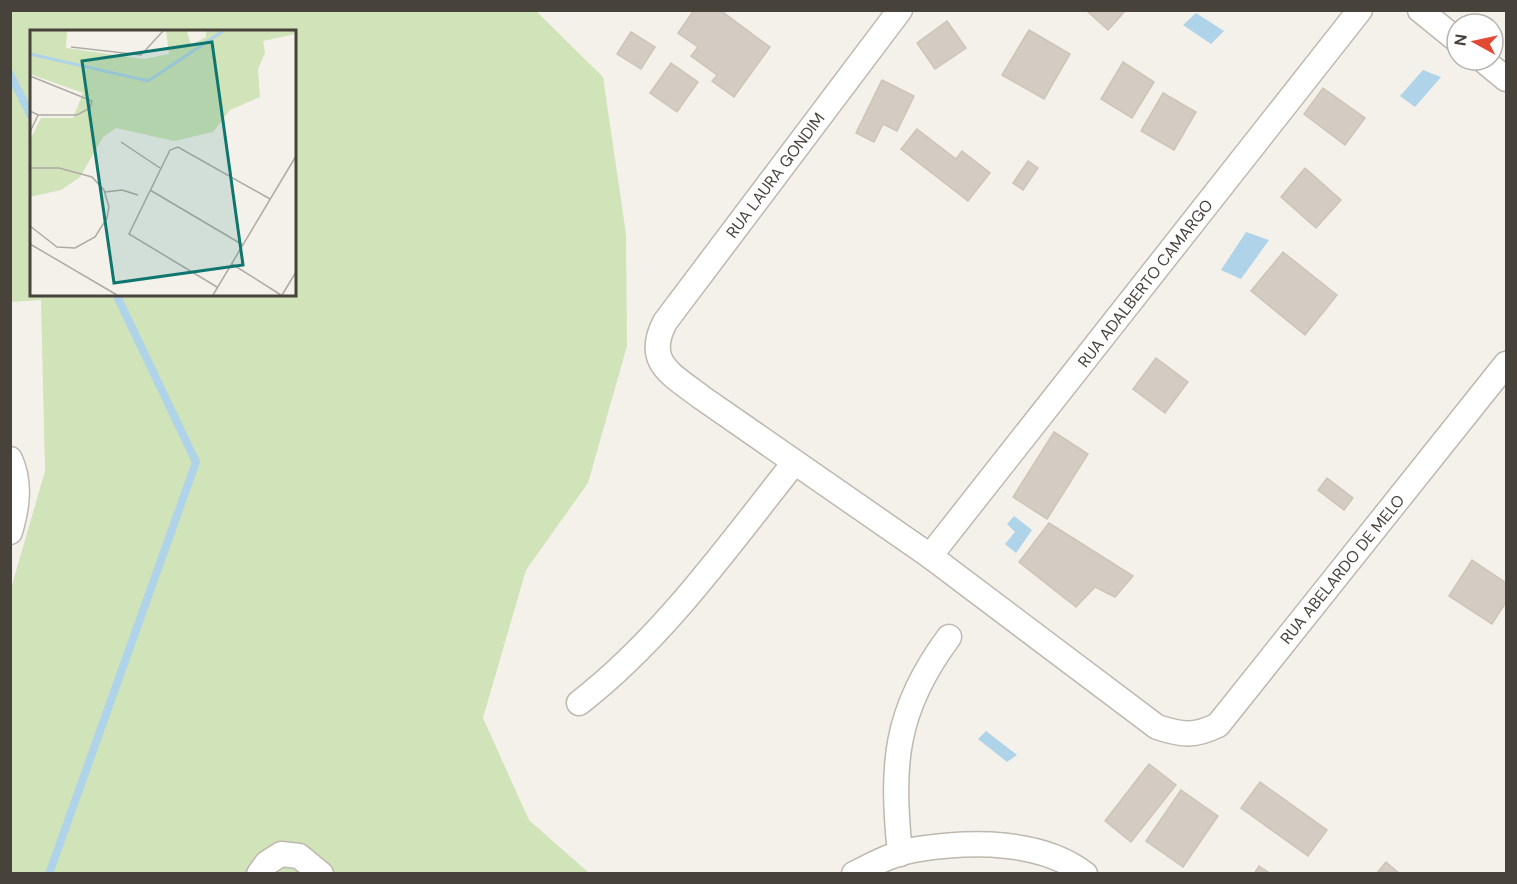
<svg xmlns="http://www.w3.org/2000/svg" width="1517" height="884" font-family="'DM Sans',sans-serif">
	<rect width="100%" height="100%" fill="#f4f1eb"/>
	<path fill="#d1e3b9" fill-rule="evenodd" d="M11,11H536L603,77L626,234L627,346L588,483L526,570L483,718L529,820L589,873H11L10,592L45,471L41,300L11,302ZM32,32H294V294H32Z"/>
	<g fill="#afd3e9">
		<path d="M1196,13L1224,31L1211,44L1183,25Z"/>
		<path d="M1423,70L1441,77L1415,107L1400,96Z"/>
		<path d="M1246,232L1269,240L1241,279L1221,270Z"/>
		<path d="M1014,516L1032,530L1016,553L1005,544L1015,532L1007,524Z"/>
		<path d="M986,731L1017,755L1007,762L978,739Z"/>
	</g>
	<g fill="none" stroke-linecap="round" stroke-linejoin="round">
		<g stroke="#afd3e9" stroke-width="8">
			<path d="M10,74L32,118"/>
			<path d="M49,874L196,462L116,294"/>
		</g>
	</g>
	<g fill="#d4ccc2" stroke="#cec4b6" stroke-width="1.5">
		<path d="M694,10H720L770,47L734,97L712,81L717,75L691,56L698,47L678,33Z"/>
		<path d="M1086,10H1126L1108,30Z"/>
		<path d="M947,21L966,48L935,69L917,43Z"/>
		<path d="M1029,30L1070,54L1044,99L1002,75Z"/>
		<path d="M631,32L655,47L641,69L617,54Z"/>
		<path d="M1123,62L1154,82L1132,118L1101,99Z"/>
		<path d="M671,63L698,82L677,112L650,93Z"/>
		<path d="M882,80L914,96L897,131L883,124L874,142L856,133Z"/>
		<path d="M1323,88L1365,118L1345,145L1304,114Z"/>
		<path d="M1163,93L1196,112L1174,150L1141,131Z"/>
		<path d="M917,129L956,159L962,151L990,173L968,201L901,149Z"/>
		<path d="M1028,161L1038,168L1023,190L1013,183Z"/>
		<path d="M1305,168L1341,200L1316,228L1281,197Z"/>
		<path d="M1283,252L1337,295L1305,335L1251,291Z"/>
		<path d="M1156,358L1188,382L1165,413L1133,389Z"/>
		<path d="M1054,432L1088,454L1047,519L1013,497Z"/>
		<path d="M1327,478L1353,498L1344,510L1318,490Z"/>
		<path d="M1049,523L1133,576L1115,597L1095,587L1076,607L1019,562Z"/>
		<path d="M1472,560L1506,583V602L1492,624L1449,596Z"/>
		<path d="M1149,764L1176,785L1131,842L1105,821Z"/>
		<path d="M1260,782L1327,830L1308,856L1241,808Z"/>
		<path d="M1181,790L1218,816L1183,867L1146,841Z"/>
		<path d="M1386,862L1400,874H1376Z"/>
		<path d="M1259,866L1271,874H1254Z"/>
	</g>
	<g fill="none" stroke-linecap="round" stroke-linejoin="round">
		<g stroke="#beb8ae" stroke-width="27">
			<g id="minor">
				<path d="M900,10L665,322C644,362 671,374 701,397L930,556L1157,727C1182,735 1194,737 1218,725L1506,364"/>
				<path d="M1420,10L1457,40"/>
				<path d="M1483,60L1506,79"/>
				<path d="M10,459C21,483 17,508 10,532"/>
				<path d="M930,556L1360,10"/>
				<path d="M579,703C663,638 728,546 794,463"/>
				<path d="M900,854C891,765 894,711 949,637"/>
				<path d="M259,874L267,863L281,854L299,856L321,874"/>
				<path d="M854,874C875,863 896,852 919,849C972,841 1041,840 1085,874"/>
			</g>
		</g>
		<use href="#minor" stroke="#fff" stroke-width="24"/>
	</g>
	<g text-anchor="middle" stroke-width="6" stroke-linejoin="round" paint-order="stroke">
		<g font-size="16" fill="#47423a" stroke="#fff">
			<text transform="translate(775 175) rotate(-53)" y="6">RUA LAURA GONDIM</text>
			<text transform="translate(1145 283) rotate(-52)" y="6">RUA ADALBERTO CAMARGO</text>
			<text transform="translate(1342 569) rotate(-51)" y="6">RUA ABELARDO DE MELO</text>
		</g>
	</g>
	<g transform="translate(30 30)">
		<rect width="266" height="266" fill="#f4f1eb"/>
		<path d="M0,1H37L36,18L114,29L139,24L136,1H157L161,15L176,7V1H265V4L233,11L235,23L228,39L230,67L200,80L183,102L144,111L86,98L73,107L50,147L31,160L0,167V110L11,88H43L53,63L0,44Z" fill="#d1e3b9"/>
		<path fill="none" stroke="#afd3e9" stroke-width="3" d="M0,24L118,51L193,1"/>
		<path fill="none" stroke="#afaba4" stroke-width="1.5" d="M41,17L111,25L133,1M0,46L62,71L60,78L47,85H8L0,81M0,102L8,85M91,112L130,138M0,138H29L62,147L74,160L79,177L77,188L65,207L45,218L27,217L0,196M120,160L213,215M75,162L92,160L108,165M0,214L87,265M202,234L251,265M187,257L99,204L140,120L148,117L240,169M183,265L266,126M252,265L266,242"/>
		<path fill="#0f766e" fill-opacity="0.15" stroke="#0f766e" stroke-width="3" d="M182,12L213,235L84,253L52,31Z"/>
		<rect width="266" height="266" fill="none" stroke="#47423a" stroke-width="3"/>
	</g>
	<rect width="1517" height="884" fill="none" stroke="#47423a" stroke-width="24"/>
	<g transform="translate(1475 42) rotate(278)"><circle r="28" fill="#ffffff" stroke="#b5b3b0" stroke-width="1.5"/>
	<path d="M0-4.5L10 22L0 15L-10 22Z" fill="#e24a34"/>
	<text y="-9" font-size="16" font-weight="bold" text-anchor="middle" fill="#47423a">N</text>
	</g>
</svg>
